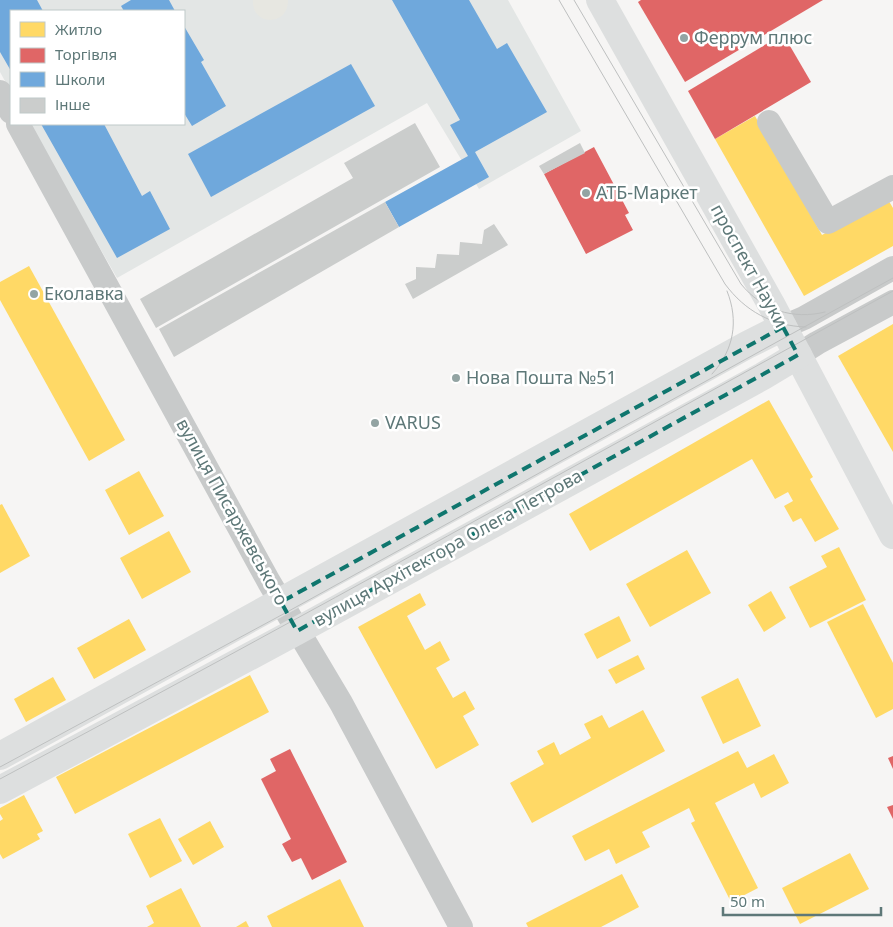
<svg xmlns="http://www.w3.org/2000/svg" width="893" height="927" font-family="'Noto Sans',sans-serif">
	<rect width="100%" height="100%" fill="#f6f5f4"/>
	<path fill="#e3e6e5" d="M0,0H508L581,131L479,189L427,103L117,278L29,124H184V11H11V92L0,72Z"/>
	<path fill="#e7e7e1" d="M253,0H288C289,27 251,26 253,0Z"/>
	<g fill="#ffd966">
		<path d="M755,116L822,235L887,198L893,208V246L804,296L715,139Z"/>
		<path d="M29,266L125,440L89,461L0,300V282Z"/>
		<path d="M893,324V452L838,356Z"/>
		<path d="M769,400L813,477L810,479L839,529L815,542L801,518L793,522L784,506L793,501L788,492L775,499L752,459L590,551L569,514Z"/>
		<path d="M139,471L164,516L129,535L105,490Z"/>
		<path d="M2,504L30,556L0,573V505Z"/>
		<path d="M169,531L191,572L142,599L120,558Z"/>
		<path d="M839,547L866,600L810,628L789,587L827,567L821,556Z"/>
		<path d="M687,550L711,593L650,627L626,584Z"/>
		<path d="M771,591L786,618L764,632L748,605Z"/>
		<path d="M420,593L426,605L407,616L425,650L440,641L450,660L436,668L453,698L465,691L475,709L463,716L479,745L436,769L358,627Z"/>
		<path d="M863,604L893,663V709L876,718L827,622Z"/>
		<path d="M619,616L631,641L597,659L584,634Z"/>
		<path d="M129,619L146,650L94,679L77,648Z"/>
		<path d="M638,655L645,669L616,684L608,670Z"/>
		<path d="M250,675L269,712L75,814L56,777Z"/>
		<path d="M53,677L66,700L26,722L14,699Z"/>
		<path d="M738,678L761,726L723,744L701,697Z"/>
		<path d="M643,710L665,751L532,823L510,783L544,764L537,751L554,742L560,755L591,738L584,724L602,715L609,728Z"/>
		<path d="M738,751L747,768L774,754L789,783L761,798L754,783L715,803L758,888L731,902L691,823L695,821L689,808L642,832L650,847L616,864L609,849L585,861L572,836Z"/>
		<path d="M24,795L43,831L37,834L40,839L3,859L0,854V821L3,819L0,814V808Z"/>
		<path d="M160,818L182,861L150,878L128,834Z"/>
		<path d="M210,821L224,847L193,865L178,839Z"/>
		<path d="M850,853L869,889L800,924L782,888Z"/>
		<path d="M622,874L639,907L601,927H528L526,923Z"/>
		<path d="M340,879L364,927H272L267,916Z"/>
		<path d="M181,888L201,927H147L154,923L146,906Z"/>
		<path d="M246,921L249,927H236Z"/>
	</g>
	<g fill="#e06666">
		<path d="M641,0H823L685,82L638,2Z"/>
		<path d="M783,34L811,82L715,139L688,91Z"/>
		<path d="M594,147L629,213L625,215L633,230L586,254L544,174Z"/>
		<path d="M290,749L347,862L312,880L301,858L292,862L282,844L291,839L261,779L276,771L270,759Z"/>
		<path d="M893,756V769L888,758Z"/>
		<path d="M893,805V819L887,807Z"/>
	</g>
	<g fill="#6fa8dc">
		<path d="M0,0H37L43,11H11V71L0,52Z"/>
		<path d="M131,0H169L175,11H124L121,6Z"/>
		<path d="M392,0H469L497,49L507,43L547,112L475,152L489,177L399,227L385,202L468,156L450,125L460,120Z"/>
		<path d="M184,26L204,60L201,62L226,106L192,126L184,113Z"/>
		<path d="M351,64L375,106L211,197L188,154Z"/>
		<path d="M41,124H104L142,196L150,191L170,229L117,258Z"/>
	</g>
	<g fill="#cbcdcc">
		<path d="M415,123L440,167L156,328L140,299L353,178L344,163Z"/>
		<path d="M580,143L585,153L544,174L539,166Z"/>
		<path d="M385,202L399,227L174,357L159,329Z"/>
		<path d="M494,224L508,245L413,299L405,284L416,279V267L435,268L437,254L459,255L460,242L482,244L484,230Z"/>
	</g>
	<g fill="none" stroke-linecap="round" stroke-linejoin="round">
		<g stroke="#c8caca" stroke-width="24">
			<path d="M0,92L11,112"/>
			<path d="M769,122L828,222L893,187"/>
			<path d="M18,124L269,582L341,703L461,927"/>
			<path d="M783,327L804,318L893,268"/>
			<path d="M798,355L817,343L893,302"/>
		</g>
		<g stroke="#dddfdf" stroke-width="28">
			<path d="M600,0L771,304L893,535"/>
			<path d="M0,756L747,345L783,327"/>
			<path d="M0,790L297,631L763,376L798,355"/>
		</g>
		<g stroke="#bec0c0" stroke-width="1">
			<path d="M559,0L725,284C745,311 772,326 806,327"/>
			<path d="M574,0L741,284C762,310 793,320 825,312"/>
			<path d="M712,374C734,350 739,321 727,291"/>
			<path d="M0,767L287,612L893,278"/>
			<path d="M0,779C299,619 596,454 893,291"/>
		</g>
	</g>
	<path fill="none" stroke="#0f766e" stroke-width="4" stroke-dasharray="10 6" stroke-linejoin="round" d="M783,327L798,355L297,631L281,602Z"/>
	<g fill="#93a4a3" stroke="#fff" stroke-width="2">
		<circle cx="684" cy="38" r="5"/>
		<circle cx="586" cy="193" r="5"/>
		<circle cx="34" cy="294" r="5"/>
		<circle cx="456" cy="378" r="5"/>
		<circle cx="375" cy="423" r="5"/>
	</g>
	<g text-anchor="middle" stroke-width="5" stroke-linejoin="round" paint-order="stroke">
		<g font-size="18" fill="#5e7878" stroke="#fff" text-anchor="start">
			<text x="694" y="44">Феррум плюс</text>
			<text x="596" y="199">АТБ-Маркет</text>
			<text x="44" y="300">Еколавка</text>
			<text x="466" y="384">Нова Пошта №51</text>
			<text x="385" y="429">VARUS</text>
		</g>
		<g font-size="18" fill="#5e7878" stroke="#fff">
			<text transform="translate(749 266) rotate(61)" y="6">проспект Науки</text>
			<text transform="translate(232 512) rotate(61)" y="6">вулиця Писаржевського</text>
			<text transform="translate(448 548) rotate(-29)" y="6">вулиця Архітектора Олега Петрова</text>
		</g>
	</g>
	<rect x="10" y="10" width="175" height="115" fill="#ffffff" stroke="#bfc9c9"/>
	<rect x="20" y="22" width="25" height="15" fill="#ffd966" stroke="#bfc9c9"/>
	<text x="55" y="35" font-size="15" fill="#5e7878">Житло</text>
	<rect x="20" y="48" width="25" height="15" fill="#e06666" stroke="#bfc9c9"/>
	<text x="55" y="60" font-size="15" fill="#5e7878">Торгівля</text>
	<rect x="20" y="72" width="25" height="15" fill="#6fa8dc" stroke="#bfc9c9"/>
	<text x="55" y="85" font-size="15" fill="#5e7878">Школи</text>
	<rect x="20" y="98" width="25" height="15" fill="#cbcdcc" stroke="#bfc9c9"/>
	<text x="55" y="110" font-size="15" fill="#5e7878">Інше</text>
	<path d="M723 907v8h158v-8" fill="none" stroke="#5e7878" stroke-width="2.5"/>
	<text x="730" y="907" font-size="15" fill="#5e7878" stroke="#ffffff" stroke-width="4" paint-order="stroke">50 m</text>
</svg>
